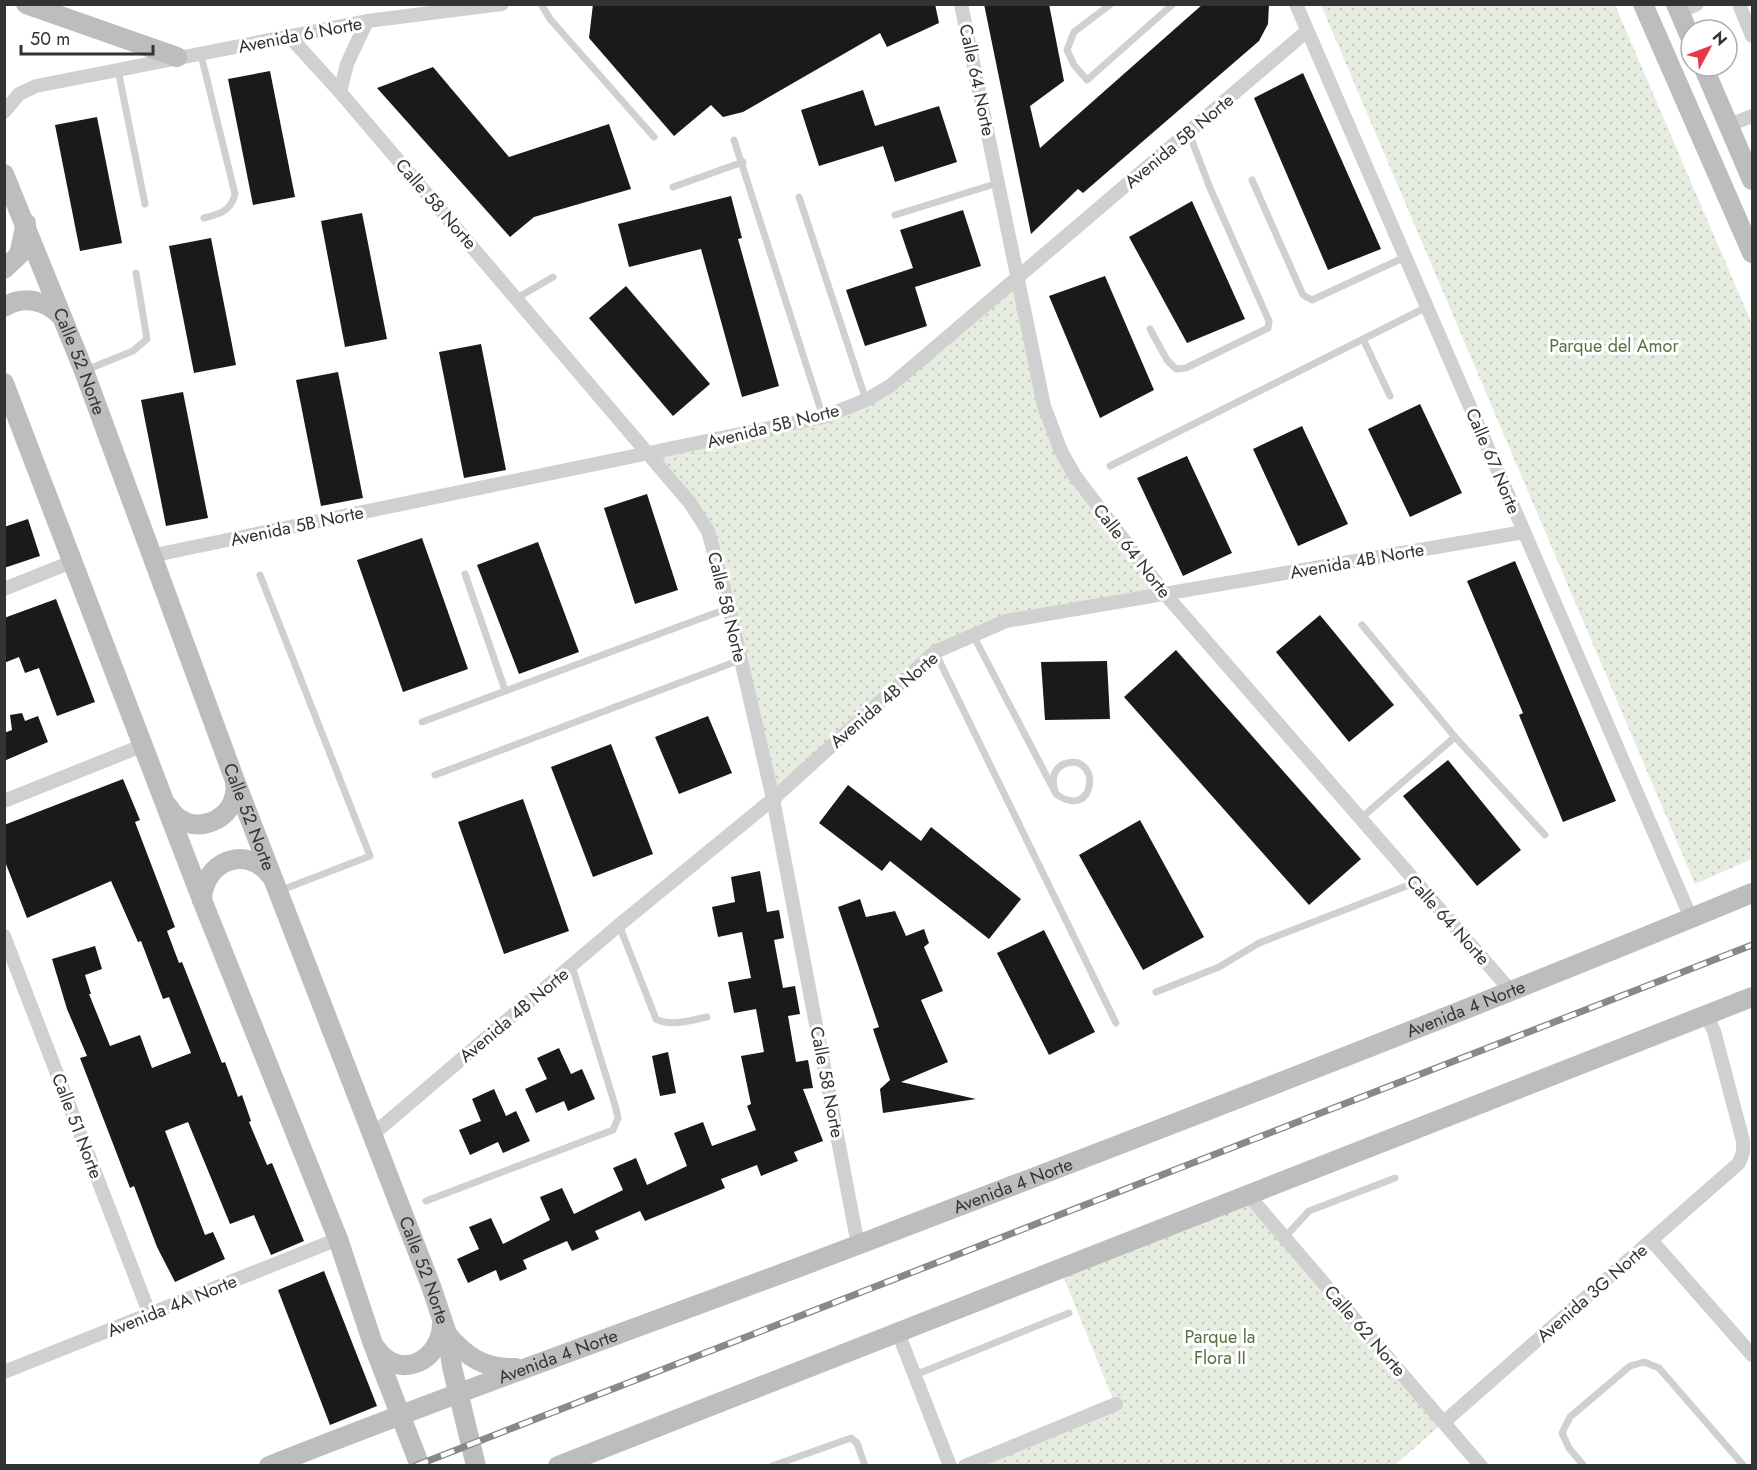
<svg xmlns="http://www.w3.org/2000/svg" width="1757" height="1470" font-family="Jost,sans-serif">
	<defs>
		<pattern id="park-dots" width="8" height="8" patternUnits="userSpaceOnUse" patternTransform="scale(1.5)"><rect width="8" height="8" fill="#e6ecdf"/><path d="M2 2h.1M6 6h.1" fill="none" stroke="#c6cbc0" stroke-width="1.8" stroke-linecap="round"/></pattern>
	</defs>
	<rect width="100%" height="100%" fill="#fff"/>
	<g fill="url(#park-dots)">
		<path d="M1321,5H1615L1752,324V859L1695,884Z"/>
		<path d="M1017,276L1062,451L1165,594L1006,621L935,652L773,799L708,531L648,454L866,400Z"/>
		<path d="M1249,1196L1444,1422L1395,1465L965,1466L1115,1404L1060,1268Z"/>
	</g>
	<g fill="#1a1a1a">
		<path d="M593,4H935L939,23L887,47L880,33L743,112L723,117L711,105L674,136L589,38Z"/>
		<path d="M984,4H1049L1064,81L1030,106L1040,148L1203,4H1269L1268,24L1259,41L1083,193L1078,189L1031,234Z"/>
		<path d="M433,67L509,157L609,124L631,189L534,217L510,237L377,88Z"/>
		<path d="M270,71L295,197L253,205L228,79Z"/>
		<path d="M1303,73L1381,249L1328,270L1254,98Z"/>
		<path d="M863,90L875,126L939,106L957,162L895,182L883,146L819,166L801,110Z"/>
		<path d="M97,117L122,243L80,251L55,125Z"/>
		<path d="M731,196L742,238L738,239L779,386L742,397L701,249L629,267L618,224Z"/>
		<path d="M1192,201L1245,319L1187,343L1129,237Z"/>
		<path d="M963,210L981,266L915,287L927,326L865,346L846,290L913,268L900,230Z"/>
		<path d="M362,213L387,339L345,347L321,221Z"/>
		<path d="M211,238L236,365L194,373L169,246Z"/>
		<path d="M1105,276L1154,390L1100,418L1049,296Z"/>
		<path d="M626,286L710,384L673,416L589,318Z"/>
		<path d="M481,344L506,470L464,478L439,352Z"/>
		<path d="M338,372L363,498L321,506L296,380Z"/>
		<path d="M183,392L208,518L166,526L141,400Z"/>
		<path d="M1420,404L1462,493L1410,517L1368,429Z"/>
		<path d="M1302,426L1348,524L1298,546L1253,449Z"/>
		<path d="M1187,456L1232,553L1183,576L1137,478Z"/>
		<path d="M647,494L678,590L635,604L604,508Z"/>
		<path d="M28,519L40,556L4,568V527Z"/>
		<path d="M422,538L468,669L403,692L357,560Z"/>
		<path d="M538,542L579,652L519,674L477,565Z"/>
		<path d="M1515,561L1616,801L1563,822L1519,715L1523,713L1467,581Z"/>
		<path d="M56,599L95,702L57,716L39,668L25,673L19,657L4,663V618Z"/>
		<path d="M1320,615L1394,705L1349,742L1276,652Z"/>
		<path d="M1176,650L1361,859L1309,905L1124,697Z"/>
		<path d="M1107,661L1110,719L1045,720L1041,662Z"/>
		<path d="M22,713L25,721L38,716L48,742L4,761V733L12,730L10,715Z"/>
		<path d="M708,716L732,773L679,794L655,737Z"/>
		<path d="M611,744L653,854L593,877L551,767Z"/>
		<path d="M1448,760L1521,850L1477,886L1403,796Z"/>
		<path d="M123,779L140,820L135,822L175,927L167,931L179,963L182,962L222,1063L225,1062L238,1097L242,1095L251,1121L249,1122L267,1165L272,1163L304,1241L271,1255L254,1215L230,1224L188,1122L165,1131L205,1235L213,1232L225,1259L175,1282L157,1247L134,1186L130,1188L80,1058L87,1056L67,1009L52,959L95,946L102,969L85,975L91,994H89L110,1046L140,1035L152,1068L191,1053L169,997L163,999L141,941L138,942L111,881L27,918L4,859V825Z"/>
		<path d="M848,785L921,841L931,827L1021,899L989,939L890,861L882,871L819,823Z"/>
		<path d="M523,799L569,931L504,954L458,822Z"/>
		<path d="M1140,820L1204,937L1143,970L1079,855Z"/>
		<path d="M760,871L767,912L779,910L784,938L774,940L783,988L795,986L800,1014L788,1016L796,1062L808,1060L813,1088L803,1089L823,1141L794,1152L798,1161L761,1176L757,1165L721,1179L725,1188L645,1221L640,1211L595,1231L599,1239L572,1251L567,1241L523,1260L527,1269L500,1281L496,1270L468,1283L457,1259L479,1249L469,1227L491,1218L503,1244L550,1220L540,1197L562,1188L574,1214L623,1190L613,1168L636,1158L647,1185L687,1166L674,1133L703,1122L712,1146L756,1130L747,1106L751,1104L741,1056L764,1052L756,1009L734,1013L728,982L751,978L742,932L718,937L712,907L735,902L731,877Z"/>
		<path d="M860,899L866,917L895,911L906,936L924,929L929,943L924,947L943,991L921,1000L948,1062L901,1082L976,1099L883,1113L880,1089L890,1080L873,1029L879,1027L838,907Z"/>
		<path d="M1044,930L1095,1032L1049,1055L997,953Z"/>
		<path d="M559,1048L571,1074L582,1069L595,1099L568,1111L564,1101L536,1113L525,1089L547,1079L537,1058Z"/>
		<path d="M668,1052L676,1093L660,1096L652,1056Z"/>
		<path d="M494,1089L506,1116L516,1111L530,1141L503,1153L498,1142L470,1155L459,1130L481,1121L472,1099Z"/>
		<path d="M324,1271L377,1406L330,1425L278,1290Z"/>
	</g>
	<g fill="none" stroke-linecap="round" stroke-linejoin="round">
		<g stroke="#d0d0d0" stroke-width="7">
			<path d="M541,4L550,19L654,137"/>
			<path d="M1111,4L1074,32L1067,50L1074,65L1087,80L1173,4"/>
			<path d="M201,55L235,194C231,211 220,214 204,218"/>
			<path d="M118,70L145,204"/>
			<path d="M734,140L823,417"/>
			<path d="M1252,180L1303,295L1312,300L1405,257"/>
			<path d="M673,187L743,162"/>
			<path d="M799,197L866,400"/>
			<path d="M895,215L998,183"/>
			<path d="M517,298L553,277"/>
			<path d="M1150,329L1167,360L1176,369L1186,368L1268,328L1269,321L1210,188L1189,133"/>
			<path d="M1364,341L1390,396"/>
			<path d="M86,370L133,351L147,339L136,273"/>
			<path d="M1110,466L1427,307"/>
			<path d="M465,574L505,690"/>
			<path d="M260,575L370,856L279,891"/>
			<path d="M1362,625L1455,737"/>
			<path d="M973,635L1056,794C1095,822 1102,755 1067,763C1052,767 1051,782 1056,794"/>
			<path d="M935,652L1116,1023"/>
			<path d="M422,722L729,608"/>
			<path d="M435,775L740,660"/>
			<path d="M1361,818L1455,737L1545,835"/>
			<path d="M619,925L656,1019C672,1027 691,1020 707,1017"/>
			<path d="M1156,992L1219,967L1259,943L1414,883"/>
			<path d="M426,1201L613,1130L618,1118L615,1105L572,966"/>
			<path d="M1284,1238L1309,1211L1395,1178"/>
			<path d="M915,1375L1069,1313"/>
			<path d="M772,1466L851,1438L857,1443L865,1466"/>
			<path d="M1584,1466L1569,1448L1562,1433L1570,1417L1630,1366L1644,1362L1659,1368L1744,1466"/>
		</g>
		<g stroke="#d0d0d0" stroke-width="14">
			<path d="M961,4L1044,406L1061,451L1075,476L1165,594L1511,991"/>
			<path d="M1296,4L1691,918"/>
			<path d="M1739,4L1752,36"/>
			<path d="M1679,12L1697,4"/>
			<path d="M290,37L340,92L690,503L708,531L729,608L773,799L858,1245"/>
			<path d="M340,92L347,64L367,21"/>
			<path d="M4,112L19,94L36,86L367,21L502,4"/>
			<path d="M1729,125L1752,116"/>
			<path d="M150,556L823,417L866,400L890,386L1307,31"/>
			<path d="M4,589L74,561"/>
			<path d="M4,801L144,745"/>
			<path d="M4,936L150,1315"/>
			<path d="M371,1136L619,925L773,799L935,652L1006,621L1524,532"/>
			<path d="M1249,1196L1481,1466"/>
			<path d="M1652,1241L1752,1355"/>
			<path d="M897,1330L950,1466"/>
			<path d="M4,1372L338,1239"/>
			<path d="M1444,1422L1739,1163L1743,1152V1141L1714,1031L1706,1015"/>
			<path d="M965,1466L1116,1404"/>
		</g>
		<g stroke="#bdbdbd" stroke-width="20">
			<path d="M26,4L177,57"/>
			<path d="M1643,4L1752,253"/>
			<path d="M1676,4L1691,39"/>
			<path d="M1703,66L1752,180"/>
			<path id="s1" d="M4,174L84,371L234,778L431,1286L447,1334L452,1367L476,1466"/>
			<path d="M4,269L19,255L26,223"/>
			<path d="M4,307C24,295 45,300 61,316"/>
			<path d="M4,383L202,900L338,1239L373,1344L420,1466"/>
			<path d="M168,806C187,841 241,822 235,782"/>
			<path d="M202,900C203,862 246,843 271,876"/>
			<path d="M447,1334C466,1357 485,1369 516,1368"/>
			<path d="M376,1348C399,1382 441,1361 442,1324"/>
			<path id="s2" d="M269,1466C465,1388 664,1319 860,1244C1159,1130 1457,1015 1752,893"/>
			<path d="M558,1466L1752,997"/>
		</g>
		<g stroke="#888" stroke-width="7">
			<path id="rail" d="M415,1466L1752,945"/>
		</g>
		<use href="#rail" stroke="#fff" stroke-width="4.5" stroke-dasharray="14" stroke-linecap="butt"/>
	</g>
	<g text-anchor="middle" stroke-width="6" stroke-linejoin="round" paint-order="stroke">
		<g font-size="18" fill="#333" stroke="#fff">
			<text transform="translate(300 35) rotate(-11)" y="6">Avenida 6 Norte</text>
			<text transform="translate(977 80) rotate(78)" y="6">Calle 64 Norte</text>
			<text transform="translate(1179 141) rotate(-40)" y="6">Avenida 5B Norte</text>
			<text transform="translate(436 204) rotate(49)" y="6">Calle 58 Norte</text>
			<text dy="6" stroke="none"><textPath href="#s1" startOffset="202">Calle 52 Norte</textPath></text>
			<text transform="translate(773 426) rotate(-14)" y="6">Avenida 5B Norte</text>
			<text transform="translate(1493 461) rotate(67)" y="6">Calle 67 Norte</text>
			<text transform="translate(297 526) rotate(-12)" y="6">Avenida 5B Norte</text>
			<text transform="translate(1132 551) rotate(52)" y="6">Calle 64 Norte</text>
			<text transform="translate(1357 561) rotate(-10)" y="6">Avenida 4B Norte</text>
			<text transform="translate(727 607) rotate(76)" y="6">Calle 58 Norte</text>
			<text transform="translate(884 700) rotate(-41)" y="6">Avenida 4B Norte</text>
			<text dy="6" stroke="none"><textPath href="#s1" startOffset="688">Calle 52 Norte</textPath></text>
			<text transform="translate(1448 920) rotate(48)" y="6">Calle 64 Norte</text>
			<text dy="6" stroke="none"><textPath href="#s2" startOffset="1281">Avenida 4 Norte</textPath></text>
			<text transform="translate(514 1015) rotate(-40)" y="6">Avenida 4B Norte</text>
			<text transform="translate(827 1082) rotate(79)" y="6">Calle 58 Norte</text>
			<text transform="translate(77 1126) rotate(69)" y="6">Calle 51 Norte</text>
			<text dy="6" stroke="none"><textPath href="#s2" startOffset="795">Avenida 4 Norte</textPath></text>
			<text dy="6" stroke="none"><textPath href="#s1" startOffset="1174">Calle 52 Norte</textPath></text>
			<text transform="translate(1592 1293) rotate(-41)" y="6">Avenida 3G Norte</text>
			<text transform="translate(172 1306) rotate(-22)" y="6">Avenida 4A Norte</text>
			<text transform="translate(1365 1331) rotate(49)" y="6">Calle 62 Norte</text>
			<text dy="6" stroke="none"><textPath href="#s2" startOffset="309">Avenida 4 Norte</textPath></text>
		</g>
		<g font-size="18" fill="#56703f" stroke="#fff">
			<text x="1614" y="352">Parque del Amor</text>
			<text x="1220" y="1343">Parque la<tspan x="1220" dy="21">Flora II</tspan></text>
		</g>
	</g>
	<rect width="1757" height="1470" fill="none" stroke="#333333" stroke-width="12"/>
	<g transform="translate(1709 48) rotate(49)"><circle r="28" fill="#ffffff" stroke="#adadad" stroke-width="1.5"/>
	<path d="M0-4.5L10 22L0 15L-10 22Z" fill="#e63946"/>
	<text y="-9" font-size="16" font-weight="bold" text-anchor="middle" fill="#333333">N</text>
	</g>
	<path d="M21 45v9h132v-9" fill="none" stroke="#333333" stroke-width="3"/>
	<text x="30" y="45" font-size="18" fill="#333333" stroke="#ffffff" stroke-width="4.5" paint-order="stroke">50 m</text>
</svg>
